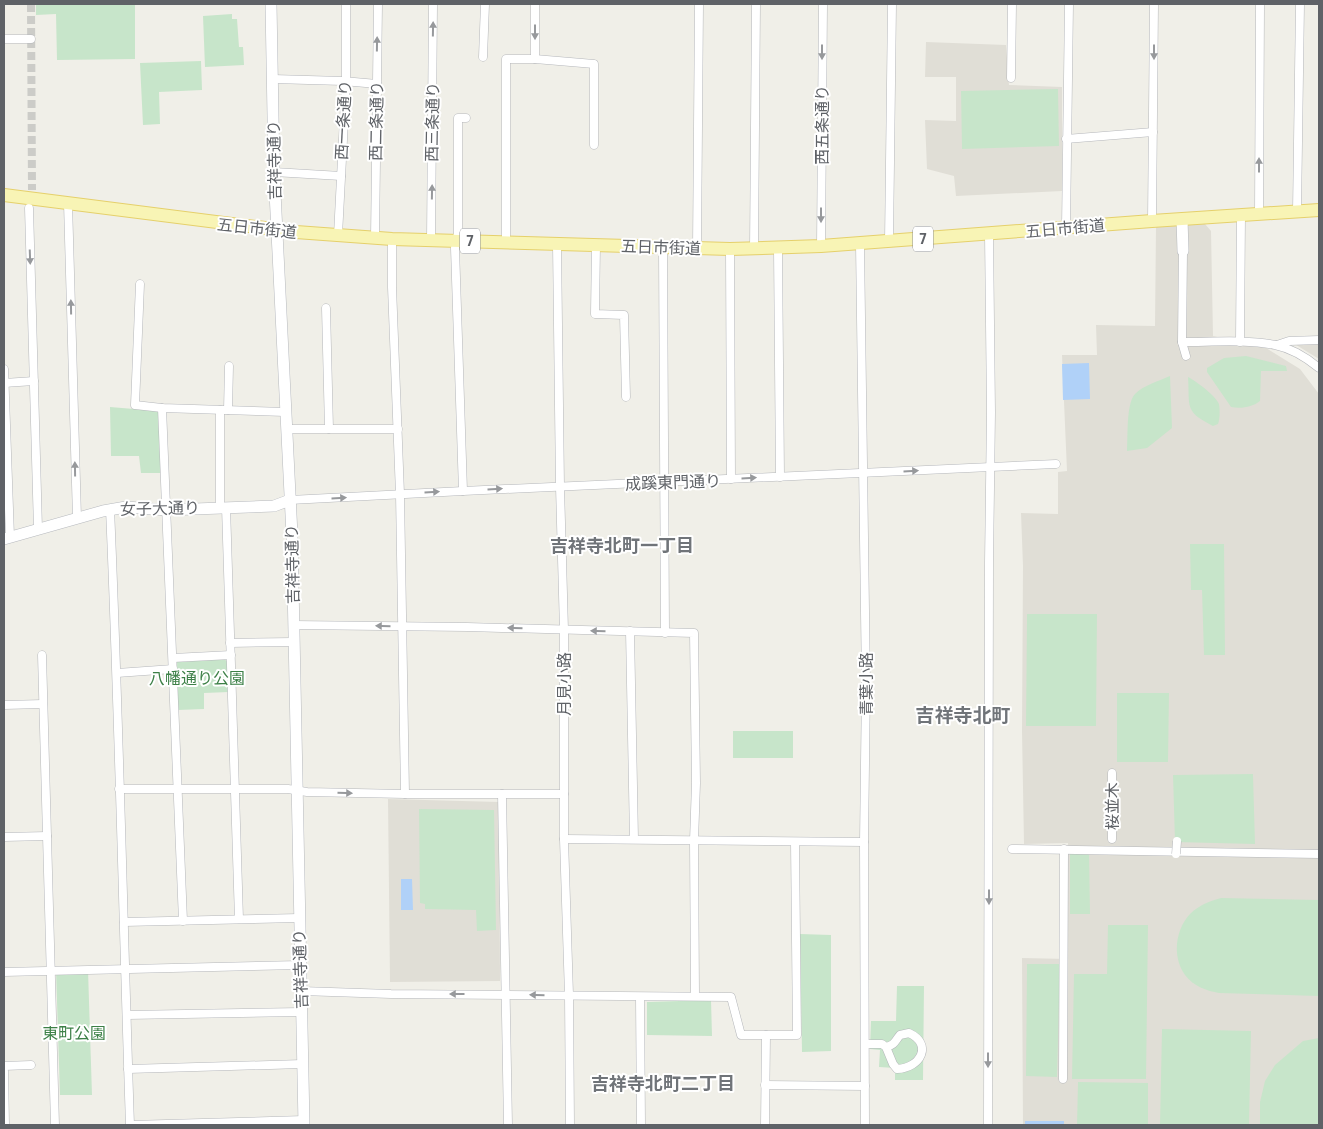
<svg xmlns="http://www.w3.org/2000/svg" width="1323" height="1129" font-family="'Roboto Condensed','Noto Sans JP',sans-serif">
	<rect width="100%" height="100%" fill="#f0efe8"/>
	<g fill="#e0ded6">
		<path d="M926,42L1006,45L1009,85L1062,87V191L956,196L954,176L927,169L925,120L956,121V77H925Z"/>
		<path d="M1205,224L1211,231L1213,336L1266,348L1300,369L1319,394V1125H1023L1022,958L1068,959V843L1024,844L1022,731L1023,566L1021,513L1058,514V472L1067,471L1062,355H1097L1096,325L1155,326L1156,227Z"/>
		<path d="M1293,343H1319V359Z"/>
		<path d="M388,799L499,802L500,981L390,982Z"/>
	</g>
	<g fill="#c7e5ca">
		<path d="M37,4H135V59L57,60L56,14L36,15V5Z"/>
		<path d="M232,14V19H237L239,47H243L244,65L205,67L203,16Z"/>
		<path d="M201,61L202,90L159,92L160,124L143,125L140,63Z"/>
		<path d="M1058,89L1059,146L962,149L961,91Z"/>
		<path d="M1246,356L1286,366L1287,371H1261L1260,401C1253,407 1241,409 1231,407L1207,372V368L1224,358Z"/>
		<path d="M1170,376L1172,428L1147,448L1127,451C1128,438 1126,403 1135,394C1144,385 1159,381 1170,376Z"/>
		<path d="M1188,377C1196,381 1216,396 1219,404C1220,410 1220,419 1218,424L1213,426C1184,411 1190,408 1188,377Z"/>
		<path d="M110,407L158,411L161,473H141L139,456H111Z"/>
		<path d="M1190,544H1224L1225,655H1204L1202,590H1191Z"/>
		<path d="M1027,614H1097L1096,726H1026Z"/>
		<path d="M224,659L228,662L229,692L204,693V709L178,710L177,662Z"/>
		<path d="M1117,693H1169L1168,762H1117Z"/>
		<rect x="733" y="731" width="60" height="27"/>
		<path d="M1253,774L1255,844L1175,842L1173,775Z"/>
		<path d="M419,809L494,810L496,930L477,931L476,910L425,909V904L420,903Z"/>
		<path d="M1089,850L1090,914H1070V851Z"/>
		<path d="M1221,898L1319,900V996L1219,993C1207,991 1193,986 1185,975C1172,957 1175,930 1190,914C1199,905 1210,901 1221,898Z"/>
		<path d="M1108,925H1148L1146,1079H1072L1074,974H1107Z"/>
		<path d="M800,934L831,935V1051L802,1052Z"/>
		<path d="M1027,964H1060L1057,1077L1026,1076Z"/>
		<path d="M56,970H88L92,1095H60Z"/>
		<path d="M897,986H924L923,1080H895V1068L879,1067L880,1050L870,1049L871,1021H896Z"/>
		<path d="M711,1000L712,1036L647,1035V1002Z"/>
		<path d="M1162,1029L1251,1031L1249,1125H1160Z"/>
		<path d="M1319,1038V1125H1260V1102L1265,1081L1275,1065L1303,1041Z"/>
		<path d="M1078,1082L1148,1083V1125H1077Z"/>
	</g>
	<g fill="#b0d1f8">
		<path d="M1089,363L1090,399L1063,400L1062,364Z"/>
		<path d="M401,879H412L413,910H401Z"/>
		<rect x="1025" y="1121" width="39" height="4"/>
	</g>
	<g fill="none" stroke-linecap="round" stroke-linejoin="round">
		<path stroke="#ccccc8" stroke-width="8" stroke-dasharray="8 4" stroke-linecap="butt" d="M31,4L32,190"/>
		<g stroke="#b5b7bb" stroke-width="9">
			<g id="street">
				<path d="M4,39H31"/>
				<path d="M483,57L485,4"/>
				<path d="M535,59V4"/>
				<path d="M1011,78L1012,4"/>
				<path d="M273,79L343,81L377,84"/>
				<path d="M1066,139L1153,132"/>
				<path d="M274,172L341,176"/>
				<path d="M68,203L77,518"/>
				<path d="M29,208L38,529"/>
				<path d="M1297,211L1300,4"/>
				<path d="M1259,214L1260,4"/>
				<path d="M1152,221L1154,4"/>
				<path d="M1066,227L1069,4"/>
				<path d="M338,235L346,82V4"/>
				<path d="M375,238L378,4"/>
				<path d="M392,239V287L400,494L405,794"/>
				<path d="M431,240L433,4"/>
				<path d="M889,241L892,4"/>
				<path d="M506,242V59H535L594,64V145"/>
				<path d="M557,244L560,487L564,630V839L569,995L570,1125"/>
				<path d="M860,244L866,685L864,842L865,1125"/>
				<path d="M596,245L595,314L624,315L626,397"/>
				<path d="M821,246L823,4"/>
				<path d="M663,247L665,633"/>
				<path d="M697,248L699,4"/>
				<path d="M730,249L731,479"/>
				<path d="M754,249L756,4"/>
				<path d="M778,249L780,477"/>
				<path d="M1183,251L1182,342L1186,356"/>
				<path d="M140,284L135,405L162,408L285,412"/>
				<path d="M326,308L329,429"/>
				<path d="M1182,342C1212,342 1246,339 1275,345C1290,348 1307,358 1319,368"/>
				<path d="M1240,342L1241,215"/>
				<path d="M1277,345L1289,341L1319,340"/>
				<path d="M4,369L10,537"/>
				<path d="M4,383L34,381"/>
				<path d="M162,408L183,921"/>
				<path d="M220,410V507"/>
				<path d="M228,410L229,366"/>
				<path d="M286,429H398"/>
				<path d="M463,491L455,248L458,233V118H466"/>
				<path d="M290,500L463,491L1056,464"/>
				<path d="M226,507L239,919"/>
				<path d="M110,509C119,714 123,920 130,1125"/>
				<path d="M293,625L467,627L694,633L696,783L694,841L695,996"/>
				<path d="M630,631L634,839"/>
				<path d="M230,643L293,642"/>
				<path d="M42,655L55,1125"/>
				<path d="M173,658L231,655"/>
				<path d="M117,673L173,669"/>
				<path d="M4,705L43,704"/>
				<path d="M119,789H288L307,792L405,794H564"/>
				<path d="M502,794L508,1125"/>
				<path d="M4,837L47,836"/>
				<path d="M564,839L864,842"/>
				<path d="M1112,839V773"/>
				<path d="M1012,849L1319,854"/>
				<path d="M124,922L299,918"/>
				<path d="M4,972L300,965"/>
				<path d="M301,991L391,994L731,997L741,1035H797L795,842"/>
				<path d="M640,997L641,1125"/>
				<path d="M127,1015L301,1012"/>
				<path d="M866,1044H882L886,1047C895,1045 895,1041 900,1035L909,1033C933,1044 921,1068 897,1069L893,1064L886,1047"/>
				<path d="M4,1066L31,1065"/>
				<path d="M128,1069L302,1064"/>
				<path d="M4,1071L5,1125"/>
				<path d="M1063,1079L1064,849"/>
				<path d="M765,1085L865,1086"/>
				<path d="M130,1125L304,1120"/>
				<path d="M765,1125L766,1035"/>
				<path d="M988,1125L989,563L991,412L989,234"/>
			</g>
		</g>
		<g stroke="#b6b9be" stroke-width="12">
			<g id="secondary">
				<path d="M271,4L274,172L292,535L304,1125"/>
				<path d="M1182,219L1183,251"/>
				<path d="M4,539L103,511L126,507L167,510L274,506L290,500"/>
			</g>
		</g>
		<g stroke="#e5d06b" stroke-width="14">
			<path id="primary" d="M4,195L296,232L392,239L730,249L821,246L1152,221L1319,210"/>
		</g>
		<use href="#street" stroke="#fff" stroke-width="8"/>
		<use href="#secondary" stroke="#fff" stroke-width="11"/>
		<use href="#primary" stroke="#f8f4b5" stroke-width="12"/>
		<g stroke="#b5b7bb" stroke-width="9" stroke-linecap="butt">
			<path id="street-bridge" d="M1176,854L1177,841"/>
		</g>
		<use href="#street-bridge" stroke="#fff" stroke-width="8"/>
	</g>
	<defs><path id="oneway-solid" d="M-6-.8H1V-3.2L6.5 0L1 3.2V.8H-6Z" transform="scale(1.25)"/></defs>
	<g fill="#97999c">
		<use href="#oneway-solid" transform="translate(433 29) rotate(-89)"/>
		<use href="#oneway-solid" transform="translate(535 32) rotate(90)"/>
		<use href="#oneway-solid" transform="translate(377 44) rotate(-89)"/>
		<use href="#oneway-solid" transform="translate(822 52) rotate(90)"/>
		<use href="#oneway-solid" transform="translate(1154 52) rotate(90)"/>
		<use href="#oneway-solid" transform="translate(1259 165) rotate(-90)"/>
		<use href="#oneway-solid" transform="translate(432 192) rotate(-89)"/>
		<use href="#oneway-solid" transform="translate(821 215) rotate(90)"/>
		<use href="#oneway-solid" transform="translate(30 257) rotate(88)"/>
		<use href="#oneway-solid" transform="translate(71 307) rotate(-91)"/>
		<use href="#oneway-solid" transform="translate(75 469) rotate(-91)"/>
		<use href="#oneway-solid" transform="translate(911 471) rotate(-3)"/>
		<use href="#oneway-solid" transform="translate(749 478) rotate(-3)"/>
		<use href="#oneway-solid" transform="translate(495 489) rotate(-3)"/>
		<use href="#oneway-solid" transform="translate(432 492) rotate(-3)"/>
		<use href="#oneway-solid" transform="translate(339 498) rotate(-3)"/>
		<use href="#oneway-solid" transform="translate(383 626) rotate(-179)"/>
		<use href="#oneway-solid" transform="translate(515 628) rotate(-178)"/>
		<use href="#oneway-solid" transform="translate(598 631) rotate(-179)"/>
		<use href="#oneway-solid" transform="translate(345 793) rotate(1)"/>
		<use href="#oneway-solid" transform="translate(989 897) rotate(90)"/>
		<use href="#oneway-solid" transform="translate(457 994) rotate(-180)"/>
		<use href="#oneway-solid" transform="translate(537 995) rotate(-179)"/>
		<use href="#oneway-solid" transform="translate(988 1060) rotate(90)"/>
	</g>
	<g text-anchor="middle" stroke-width="4" stroke-linejoin="round" paint-order="stroke">
		<g fill="#fff" stroke="#8f9195" stroke-width="1">
			<rect x="913" y="226.5" width="20" height="25" rx="4"/>
			<rect x="460" y="228.5" width="20" height="25" rx="4"/>
		</g>
		<g font-size="15" font-weight="bold" fill="#5f6267">
			<text x="923" y="244">7</text>
			<text x="470" y="246">7</text>
		</g>
		<g font-size="16" fill="#5f6267" stroke="#fff">
			<text transform="translate(343 120) rotate(-87)" y="6">西一条通り</text>
			<text transform="translate(376 121) rotate(-89)" y="6">西二条通り</text>
			<text transform="translate(432 122) rotate(-89)" y="6">西三条通り</text>
			<text transform="translate(822 125) rotate(-90)" y="6">西五条通り</text>
			<text transform="translate(274 160) rotate(-91)" y="6">吉祥寺通り</text>
			<text transform="translate(257 228) rotate(6)" y="6">五日市街道</text>
			<text transform="translate(1065 228) rotate(-5)" y="6">五日市街道</text>
			<text transform="translate(661 247) rotate(2)" y="6">五日市街道</text>
			<text transform="translate(673 482) rotate(-2)" y="6">成蹊東門通り</text>
			<text transform="translate(160 508) rotate(-1)" y="6">女子大通り</text>
			<text transform="translate(292 564) rotate(-91)" y="6">吉祥寺通り</text>
			<text transform="translate(564 684) rotate(-90)" y="6">月見小路</text>
			<text transform="translate(866 684) rotate(-90)" y="6">青葉小路</text>
			<text transform="translate(1112 806) rotate(-90)" y="6">桜並木</text>
			<text transform="translate(300 969) rotate(-92)" y="6">吉祥寺通り</text>
		</g>
		<g font-size="16" fill="#3d8047" stroke="#fff">
			<text x="197" y="684">八幡通り公園</text>
			<text x="74" y="1039">東町公園</text>
		</g>
		<g font-size="18" font-weight="bold" fill="#707479" stroke="#fff">
			<text x="622" y="552">吉祥寺北町一丁目</text>
			<text x="663" y="1090">吉祥寺北町二丁目</text>
		</g>
		<g font-size="19" font-weight="bold" fill="#707479" stroke="#fff">
			<text x="963" y="722">吉祥寺北町</text>
		</g>
	</g>
	<rect width="1323" height="1129" fill="none" stroke="#5f6267" stroke-width="10"/>
</svg>
